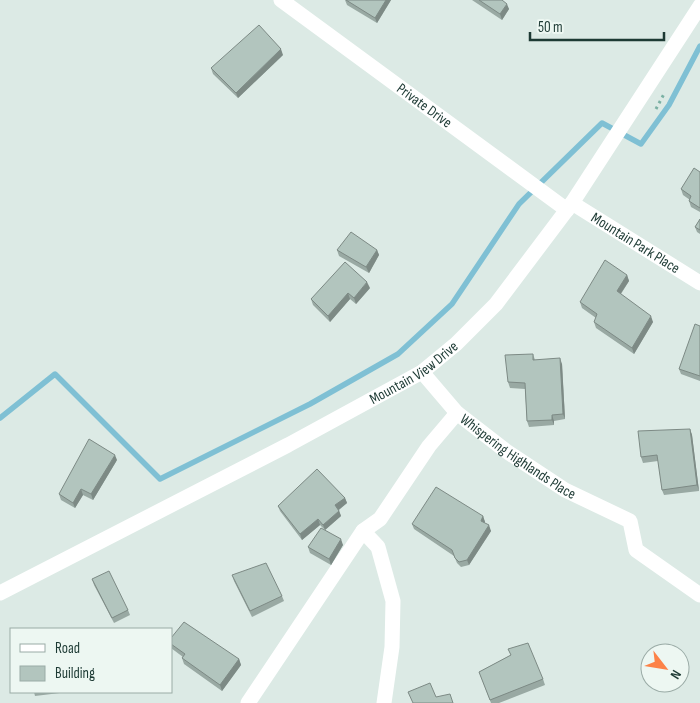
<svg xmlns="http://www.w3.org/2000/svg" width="700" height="703" font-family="'Sofia Sans Condensed',sans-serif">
	<rect width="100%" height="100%" fill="#dceae5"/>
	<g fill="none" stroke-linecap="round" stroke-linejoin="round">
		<path stroke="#7fc0d4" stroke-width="5.5" d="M0,418L55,374L160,479L310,404L398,354L452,304L519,204L602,123L641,144L669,105L700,46"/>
		<path stroke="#7ab0a3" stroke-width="3" stroke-dasharray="2.5 4" stroke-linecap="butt" d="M656,109L664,94"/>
		<g stroke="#fff" stroke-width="15">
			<path id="s1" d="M281,0L567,210"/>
			<path id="s2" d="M572,203L700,283"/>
			<path id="s3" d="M422,372L457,413L506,451L565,490L630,521L636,550L700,595"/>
			<path d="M363,531L378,547L393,601L392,647L384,703"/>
			<path id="s4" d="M0,593L288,445L422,372L456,344L496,304L572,203L700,6"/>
			<path d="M248,703L363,531L380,519L429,446L457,413"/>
		</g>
	</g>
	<g fill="#99a9a3">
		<path d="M345,0H391L377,23L347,5Z"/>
		<path d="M472,0H502L509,9L502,20Z"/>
		<path d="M283,55L238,98L213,74L211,68Z"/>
		<path d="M700,172V212L691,207L689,201L690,200L683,195L681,189Z"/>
		<path d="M700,219V234L697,232L695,227Z"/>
		<path d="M337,250H377L379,255L369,273L339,256Z"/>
		<path d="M627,275L629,281L621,294L653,322L634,354L596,328L594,322L596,318L582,308L580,302Z"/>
		<path d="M370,288L356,304L350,299L330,322L313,305L311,299Z"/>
		<path d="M700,326V381L681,374L679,369Z"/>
		<path d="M533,354L535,360L562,364L565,419L554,421V425L529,427L527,421L525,389L510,388L508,382Z"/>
		<path d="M690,429L692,435L699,491L664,495L662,490L658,461L643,463L641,457Z"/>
		<path d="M117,460L93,500L83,495L75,508L61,500L59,494Z"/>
		<path d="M345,498L347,503L339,510L341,516L325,530L343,545L331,565L310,553L308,547L325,530L320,525L302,540L280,511L278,506Z"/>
		<path d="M483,516L485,522L484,523L491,531L469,565L461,567L457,563L454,556L414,529L412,524Z"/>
		<path d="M232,575L282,596L284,601L252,617L234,581Z"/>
		<path d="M92,579L128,610L130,615L114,623L94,585Z"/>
		<path d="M171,638L239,659L241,665L222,691L184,664L182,658L183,657L171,648Z"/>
		<path d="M508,649L543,679L545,685L499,703H491L479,672L511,655Z"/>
		<path d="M34,692H68L35,696Z"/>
	</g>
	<g fill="#7d8a85">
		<path d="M386,0H391L377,23L375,18Z"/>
		<path d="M507,4L509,9L502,20L500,14Z"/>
		<path d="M281,49L283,55L238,98L236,93Z"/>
		<path d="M377,250L379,255L369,273L366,267Z"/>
		<path d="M627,275L629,281L619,296L617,291Z"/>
		<path d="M367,282L370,288L356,304L354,298Z"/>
		<path d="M348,293L350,299L330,322L328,316Z"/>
		<path d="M651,316L653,322L634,354L632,348Z"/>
		<path d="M560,358L562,364L565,419L563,414Z"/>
		<path d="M552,415L554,421V425L552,420Z"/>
		<path d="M690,429L692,435L699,491L697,485Z"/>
		<path d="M115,455L117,460L93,500L91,494Z"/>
		<path d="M81,489L83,495L75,508L73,503Z"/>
		<path d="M345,498L347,503L337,511L335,505Z"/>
		<path d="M339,511L341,516L325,530L323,525Z"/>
		<path d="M483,516L485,522L483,526L481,521Z"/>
		<path d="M318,519L320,525L302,540L300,534Z"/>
		<path d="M489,525L491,531L469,565L467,560Z"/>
		<path d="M341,539L343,545L331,565L329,559Z"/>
		<path d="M239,659L241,665L222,691L220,685Z"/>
	</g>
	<g fill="#b2c5be" stroke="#7d8a85">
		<path d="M346,0H386L375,18Z"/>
		<path d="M479,0H502L507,4L500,14Z"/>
		<path d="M259,25L281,49L236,93L211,68Z"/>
		<path d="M694,168L700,172V208L689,201L691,196L681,189Z"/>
		<path d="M700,219V230L695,227Z"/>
		<path d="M351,232L377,250L366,267L337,250Z"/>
		<path d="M605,260L627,275L617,291L651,316L632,348L594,322L597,314L580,302Z"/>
		<path d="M345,262L367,282L354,298L348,293L328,316L311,299Z"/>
		<path d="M695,324L700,326V376L679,369Z"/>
		<path d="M533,354V360L560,358L563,414L552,415V420L527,421L525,383L508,382L505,355Z"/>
		<path d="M690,429L697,485L662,490L657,455L641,457L638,431Z"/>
		<path d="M89,439L115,455L91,494L81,489L73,503L59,494Z"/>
		<path d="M317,469L345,498L335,505L339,511L323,525L318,519L300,534L278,506Z"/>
		<path d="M436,487L483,516L481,521L489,525L467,560L459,562L455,558L452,550L412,524Z"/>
		<path d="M321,528L341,539L329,559L308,547Z"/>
		<path d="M266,563L282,596L250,611L232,575Z"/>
		<path d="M109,571L128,610L112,618L92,579Z"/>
		<path d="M184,622L239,659L220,685L182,658L185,654L171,644V638Z"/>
		<path d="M528,643L543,679L490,700L479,672L511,655L508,649Z"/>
		<path d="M430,683L436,697L450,694L453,703H413L408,692Z"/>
	</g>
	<g text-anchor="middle" stroke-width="5" stroke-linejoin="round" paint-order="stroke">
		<g font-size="15" fill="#1d3a34" stroke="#edf7f2">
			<text dy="5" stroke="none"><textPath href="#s1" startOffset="178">Private Drive</textPath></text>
			<text dy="5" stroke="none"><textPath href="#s2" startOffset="75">Mountain Park Place</textPath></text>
			<text dy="5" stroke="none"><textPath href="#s4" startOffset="469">Mountain View Drive</textPath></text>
			<text dy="5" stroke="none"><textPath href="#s3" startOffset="129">Whispering Highlands Place</textPath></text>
		</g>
	</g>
	<rect x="10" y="628" width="162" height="65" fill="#edf7f2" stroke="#9aaba6"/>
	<rect x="20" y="644" width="25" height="8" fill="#ffffff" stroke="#9aaba6"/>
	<text x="55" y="653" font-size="15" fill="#1d3a34">Road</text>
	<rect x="20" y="666" width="25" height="15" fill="#b2c5be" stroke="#9aaba6"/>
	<text x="55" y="678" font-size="15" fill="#1d3a34">Building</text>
	<g transform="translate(665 668) rotate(121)"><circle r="24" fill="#edf7f2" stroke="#9aaba6"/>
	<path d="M0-4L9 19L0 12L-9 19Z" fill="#fc8248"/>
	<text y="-8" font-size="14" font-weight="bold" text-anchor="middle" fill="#1d3a34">N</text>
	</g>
	<path d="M530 32v8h134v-8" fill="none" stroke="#1d3a34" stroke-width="2.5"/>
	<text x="538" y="32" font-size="15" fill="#1d3a34" stroke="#edf7f2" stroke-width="4" paint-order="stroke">50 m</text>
</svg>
